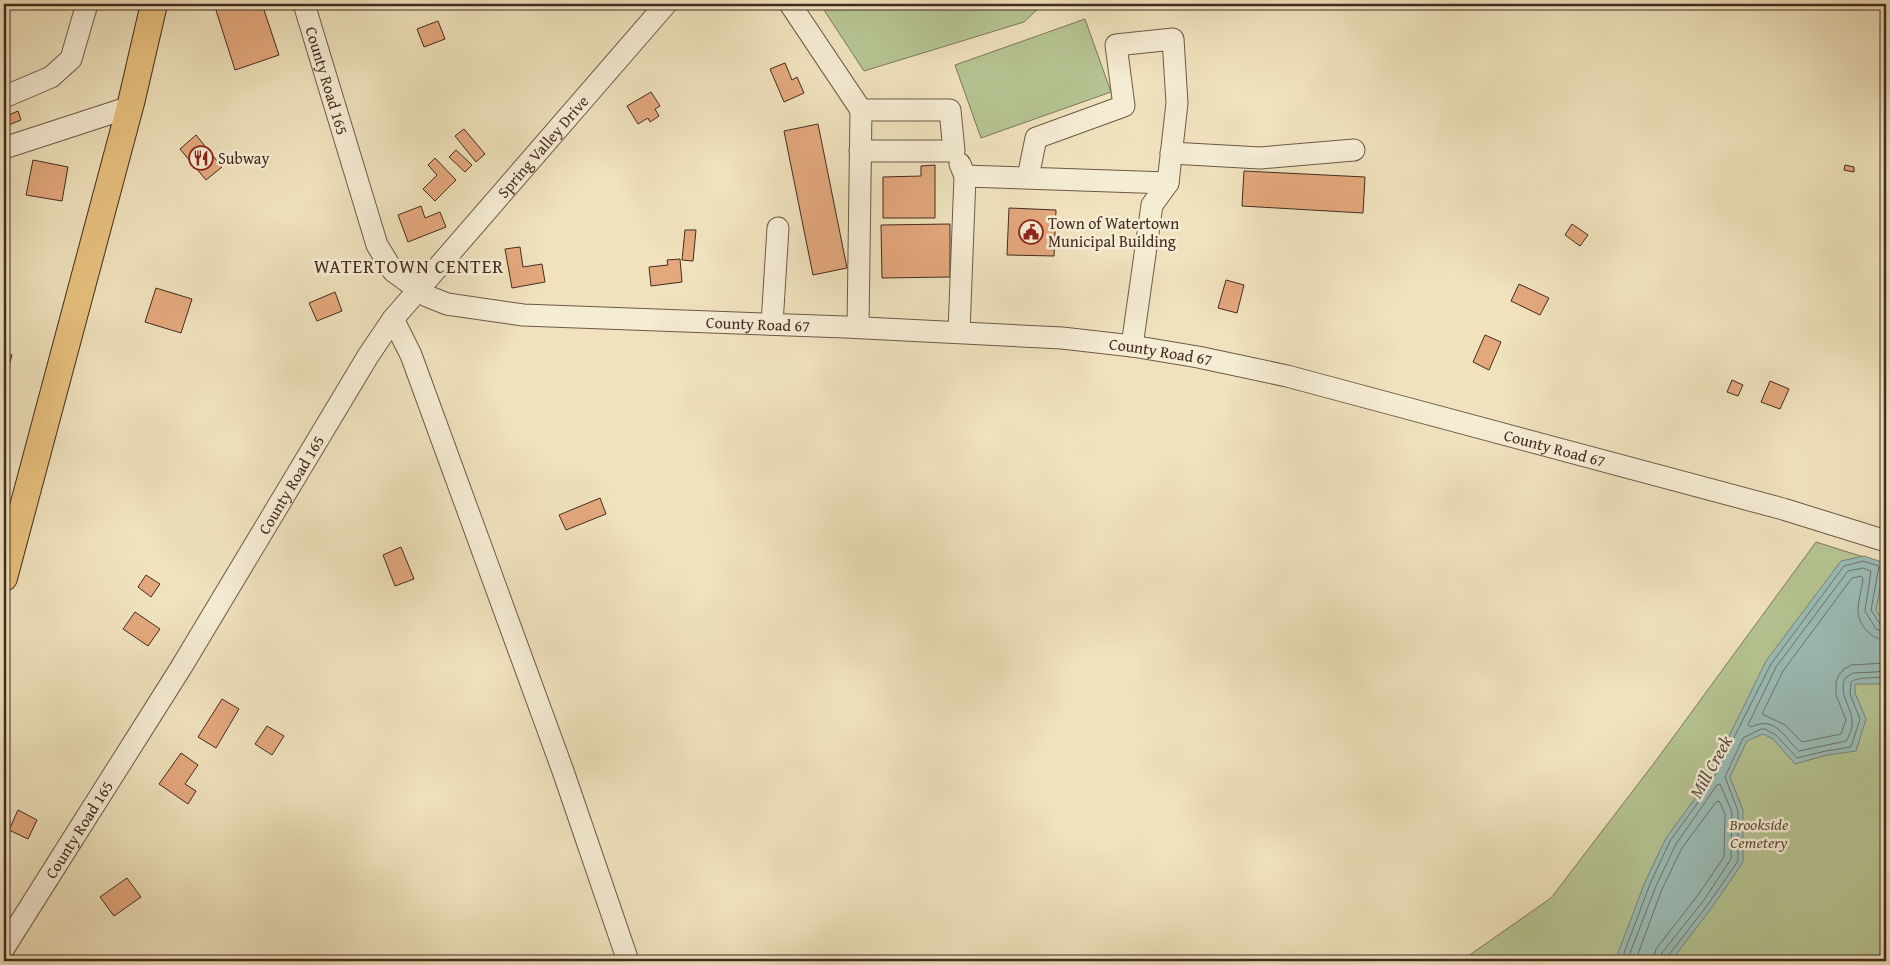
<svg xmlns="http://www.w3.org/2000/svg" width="1890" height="965" font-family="'Gentium Book Plus',serif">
	<rect width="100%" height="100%" fill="#efe2bd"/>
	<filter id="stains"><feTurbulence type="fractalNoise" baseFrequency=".004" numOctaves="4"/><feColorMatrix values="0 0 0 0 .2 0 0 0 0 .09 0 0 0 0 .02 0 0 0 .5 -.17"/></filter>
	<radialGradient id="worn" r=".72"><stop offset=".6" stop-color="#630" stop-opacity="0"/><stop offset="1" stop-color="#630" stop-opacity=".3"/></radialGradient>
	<g fill="#b6c493" stroke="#7c785a">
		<path d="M820,4H1043L1024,22L864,71Z"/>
		<path d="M1085,19L1111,92L981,138L955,65Z"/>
		<path d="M1816,542L1886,564V961H1461L1551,898L1658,758Z"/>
	</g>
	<path fill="#9bbdb7" stroke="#78837b" d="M1864,556L1885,563L1876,610L1883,621L1886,622V681L1878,684H1855V693L1866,719L1856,751L1827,755L1795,764L1773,739L1763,734L1747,741L1730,777L1743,810V862L1713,906L1671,961H1620L1618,953L1645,882L1666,838L1705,785L1766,661L1841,561Z"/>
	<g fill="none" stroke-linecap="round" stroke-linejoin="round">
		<g stroke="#6f746c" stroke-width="1">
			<path d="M1886,633L1876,629L1865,611L1871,571L1863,568L1848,571L1776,667L1748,725L1751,727C1776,715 1783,737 1799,751L1846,741C1864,713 1836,702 1845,678L1853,673L1876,672L1886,670"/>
			<path d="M1886,640C1872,640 1858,625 1858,610C1858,600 1862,589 1863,578L1861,576L1852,578L1783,671L1762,714L1785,725L1802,742L1841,734L1846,720L1836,695V682L1839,675L1844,669L1851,665L1886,663"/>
			<path d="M1624,961V953L1650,884L1670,841L1709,787L1771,664L1844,566L1863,561L1879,566L1871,610L1880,624L1886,626"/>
			<path d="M1631,961L1630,953L1656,886L1676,844L1717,785L1720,784L1732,812L1731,859L1704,900L1662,953L1660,961"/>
			<path d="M1638,961V954L1662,889L1682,848L1716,802L1719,801L1725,814L1724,857L1698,895L1656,949L1653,961"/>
			<path d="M1667,961L1668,956L1709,903L1738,861V811L1725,777L1743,738L1761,729H1765L1776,735L1797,758L1826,751L1851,747L1860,719L1850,694L1851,682C1855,677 1878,678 1886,677"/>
		</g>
	</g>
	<g fill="#e4a87d" stroke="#432b20">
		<path d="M214,4H262L279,55L235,70Z"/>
		<path d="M438,21L445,39L424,47L417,29Z"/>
		<path d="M785,63L792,80L797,77L804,93L784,102L770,69Z"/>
		<path d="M651,92L660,106L655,109L659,116L650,122L648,118L638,124L627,106Z"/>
		<path d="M18,111L21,120L4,127V117Z"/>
		<path d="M818,124L847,268L813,275L784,131Z"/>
		<path d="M464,129L485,154L476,162L455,136Z"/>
		<path d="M196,135L222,167L206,180L180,149Z"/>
		<path d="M456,150L472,165L465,172L449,157Z"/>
		<path d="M435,158L456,180L435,201L423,189L437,175L428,165Z"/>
		<path d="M33,160L68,167L62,201L26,195Z"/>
		<path d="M935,165V218H883V177L921,176V166Z"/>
		<path d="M1845,165L1854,167V172L1844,170Z"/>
		<path d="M1244,171L1365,177L1363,213L1242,206Z"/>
		<path d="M421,206L425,218L440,212L446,227L408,242L398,215Z"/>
		<path d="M1009,208L1056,210L1054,256L1007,255Z"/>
		<path d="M950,224V277L882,278L881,225Z"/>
		<path d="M1572,224L1588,235L1580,246L1565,235Z"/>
		<path d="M685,230H696L693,261L682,260Z"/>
		<path d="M520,247L523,267L542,264L545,282L512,288L505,249Z"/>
		<path d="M680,259L682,282L651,286L649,267L668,265L667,260Z"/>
		<path d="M1226,280L1244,285L1237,313L1218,308Z"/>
		<path d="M1519,284L1549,298L1540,315L1511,301Z"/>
		<path d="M156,288L192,299L181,333L145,322Z"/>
		<path d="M335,292L342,311L317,321L309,303Z"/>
		<path d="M1485,335L1501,342L1489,370L1473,362Z"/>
		<path d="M4,352L12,355L4,384Z"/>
		<path d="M1732,380L1743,385L1738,396L1727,392Z"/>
		<path d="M1770,381L1789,389L1780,409L1761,402Z"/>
		<path d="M600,498L606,514L566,530L559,515Z"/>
		<path d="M401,547L414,579L395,586L383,555Z"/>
		<path d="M146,575L160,584L151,597L138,587Z"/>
		<path d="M135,612L160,629L148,646L123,629Z"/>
		<path d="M222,699L239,709L216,748L198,737Z"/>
		<path d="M267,726L284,736L272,755L255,744Z"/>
		<path d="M181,753L198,765L185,784L196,791L188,804L159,784Z"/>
		<path d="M18,810L37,820L28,839L9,830Z"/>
		<path d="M127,878L141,897L114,916L100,897Z"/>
	</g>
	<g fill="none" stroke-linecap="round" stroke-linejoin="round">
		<g stroke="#6e5947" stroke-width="23">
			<g id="minor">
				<path id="s1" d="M304,4L377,245L393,271L427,296L447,304L523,315L845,327L1062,338L1132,346L1198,357L1287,376L1783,509L1886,541"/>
				<path d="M790,4L861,110"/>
				<path d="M4,97L51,77L71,59L87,4"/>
				<path d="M4,148L130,107"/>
				<path d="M1171,153L1260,158L1354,150"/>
				<path d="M965,176L1168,183L1177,103L1173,39L1116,45L1124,106L1036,138L1028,177"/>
				<path d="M393,319L411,355L563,771L628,961"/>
				<path d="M772,324L778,228"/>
				<path d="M858,327L861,110H950L954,151H860"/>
				<path d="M959,332L965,176L960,164"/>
				<path d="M1132,346L1152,205L1168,183"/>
				<path id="s2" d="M4,948L182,666L368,356L393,319L666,4"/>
			</g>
		</g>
		<g stroke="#432b20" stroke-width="28">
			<path id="major" d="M4,578L131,103L154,4"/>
		</g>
		<use href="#minor" stroke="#f5ecd4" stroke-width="21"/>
		<use href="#major" stroke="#e8c17e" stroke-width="26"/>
	</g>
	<defs>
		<g id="restaurant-ring" transform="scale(1.25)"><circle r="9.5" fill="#f5ecd4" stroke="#8f2418" stroke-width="1.5"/><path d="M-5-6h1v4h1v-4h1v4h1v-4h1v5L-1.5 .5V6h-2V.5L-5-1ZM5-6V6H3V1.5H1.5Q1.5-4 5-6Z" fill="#8f2418"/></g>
		<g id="civic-ring" transform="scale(1.25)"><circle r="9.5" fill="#f5ecd4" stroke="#8f2418" stroke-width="1.5"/><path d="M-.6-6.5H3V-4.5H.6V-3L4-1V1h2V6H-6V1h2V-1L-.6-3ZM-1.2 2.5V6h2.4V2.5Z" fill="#8f2418"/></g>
	</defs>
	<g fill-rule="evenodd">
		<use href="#restaurant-ring" x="201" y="158"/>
		<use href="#civic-ring" x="1031" y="232"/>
	</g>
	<g text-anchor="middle" stroke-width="5" stroke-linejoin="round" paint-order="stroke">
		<g font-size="16" fill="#432b20" stroke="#f5ecd4">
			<text dy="6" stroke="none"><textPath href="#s1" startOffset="80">County Road 165</textPath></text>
			<text dy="6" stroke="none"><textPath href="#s2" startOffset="968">Spring Valley Drive</textPath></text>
			<text dy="6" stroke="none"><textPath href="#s1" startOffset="658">County Road 67</textPath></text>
			<text dy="6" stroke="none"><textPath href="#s1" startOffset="1062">County Road 67</textPath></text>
			<text dy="6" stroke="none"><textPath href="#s1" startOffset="1468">County Road 67</textPath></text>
			<text dy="6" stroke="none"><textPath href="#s2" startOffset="545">County Road 165</textPath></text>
			<text dy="6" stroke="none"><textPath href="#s2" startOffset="140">County Road 165</textPath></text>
		</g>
		<g font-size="16" fill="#432b20" stroke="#f5ecd4" text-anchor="start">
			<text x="218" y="164">Subway</text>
			<text x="1048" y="229">Town of Watertown<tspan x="1048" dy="18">Municipal Building</tspan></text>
		</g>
		<g font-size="16" font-style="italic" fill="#60513d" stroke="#f5ecd4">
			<text x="1759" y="830">Brookside<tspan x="1759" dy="18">Cemetery</tspan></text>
		</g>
		<g font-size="18" font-style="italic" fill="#595046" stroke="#f5ecd4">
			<text transform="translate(1711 767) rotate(-61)" y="6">Mill Creek</text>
		</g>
		<g font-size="19" letter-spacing="1" fill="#432b20" stroke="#f5ecd4">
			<text x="409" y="273">WATERTOWN CENTER</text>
		</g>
	</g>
	<rect width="1890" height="965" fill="none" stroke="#efe2bd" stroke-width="20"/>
	<rect x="5" y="5" width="1880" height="955" fill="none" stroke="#432b20" stroke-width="2.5"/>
	<rect x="10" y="10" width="1870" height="945" fill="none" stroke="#432b20"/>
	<rect width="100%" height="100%" filter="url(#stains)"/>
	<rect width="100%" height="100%" fill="url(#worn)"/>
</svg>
